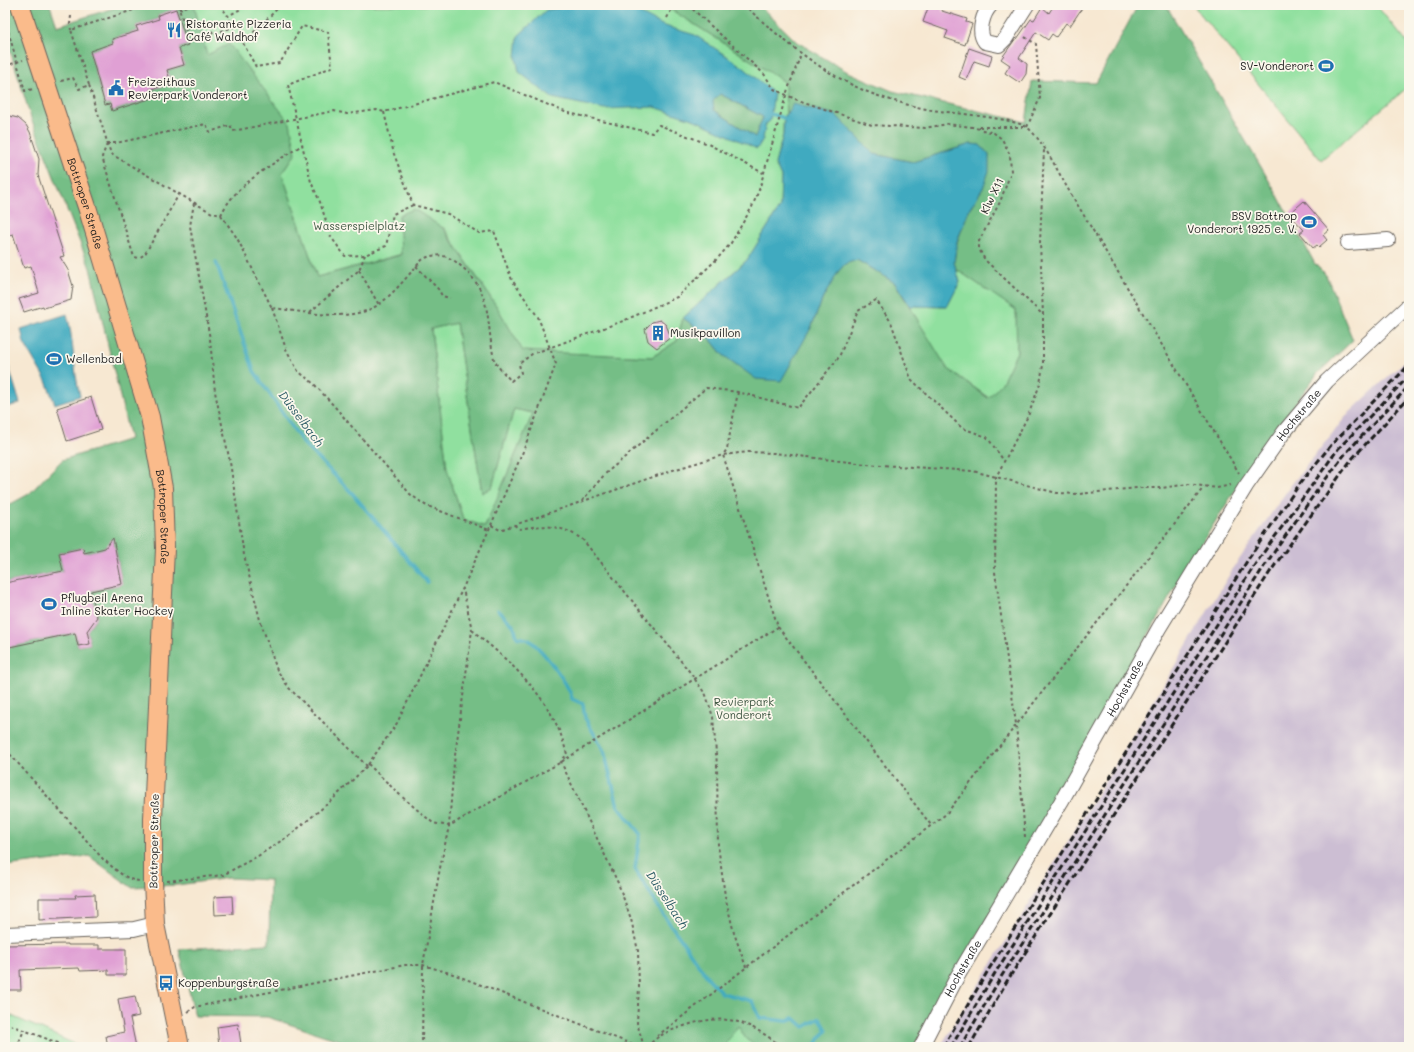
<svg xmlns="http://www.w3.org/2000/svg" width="1414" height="1052" font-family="Mali,sans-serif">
	<rect width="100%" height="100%" fill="#fbf7ec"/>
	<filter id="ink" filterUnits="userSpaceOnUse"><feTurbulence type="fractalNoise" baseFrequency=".025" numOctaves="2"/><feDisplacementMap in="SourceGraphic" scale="8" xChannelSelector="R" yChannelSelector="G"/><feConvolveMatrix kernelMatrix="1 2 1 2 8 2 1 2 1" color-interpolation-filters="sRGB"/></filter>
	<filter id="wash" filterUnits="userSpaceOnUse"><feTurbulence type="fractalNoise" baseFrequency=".012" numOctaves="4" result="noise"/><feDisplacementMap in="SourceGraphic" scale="16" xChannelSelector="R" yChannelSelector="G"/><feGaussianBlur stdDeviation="0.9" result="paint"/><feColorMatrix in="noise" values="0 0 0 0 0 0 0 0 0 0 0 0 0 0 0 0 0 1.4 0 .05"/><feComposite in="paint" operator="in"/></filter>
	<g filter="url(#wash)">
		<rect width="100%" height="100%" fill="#f7e8d2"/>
		<path fill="#ccbed3" d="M1409,357V1047H940L1114,767L1234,567L1291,485L1347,415Z"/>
		<g fill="#90e09f" stroke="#567e5e">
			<path d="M526,5L540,7L552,5H664L785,82L786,113L783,123V135L775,164L781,177L780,207L747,260L683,318L677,341L652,357L523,352L497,307L444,228L399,215L402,254L317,277L282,173L296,153L207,55L194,6Z"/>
			<path d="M1193,5H1376L1409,45V86L1321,160Z"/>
			<path d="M956,269L1016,309L1017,352L1002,383L989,398L947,368L927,338L910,306L947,307L960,282Z"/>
			<path d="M456,323L482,493L492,487L514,409L533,413L485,527L463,519L447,469L431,329Z"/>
			<path d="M5,1013L77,1045V1047H5Z"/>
			<path d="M738,1026L746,1039L758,1047H723Z"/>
		</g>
		<g fill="#74be86" stroke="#486d51" fill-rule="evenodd">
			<path d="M5,5H50L57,26L123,5H194L207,55L229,44L290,123L296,153L282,173L317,277L401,255L399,215L414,209L443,228L497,307L523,351L652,357L677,341L683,318L707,335L723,355L811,328C818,311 830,275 845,264C848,262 853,261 857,260L895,283L947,368L988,398L1002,383L1017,352L1016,310L956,269L954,262L957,242L969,210L983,188L989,155L980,145L971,144L913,162L873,154L790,109L786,113L785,82L664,5H759L797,42L846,71L892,91L1026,122L1032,81L1096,83L1138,5H1166L1278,196L1315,264L1326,275L1353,340L1317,374L1260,451L1186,568L1054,803L914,1047H758L746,1039L738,1026L723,1047H360L267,1017L195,1016L179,949L269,944L270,880L228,878L177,885L131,887L89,856L5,866V648L75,633L78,646L90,644L87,631L97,617L91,591L122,584L114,542L105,548L84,553L82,548L59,553L63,571L5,583V507L29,494L62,460L130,439L90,268L31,118L5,34ZM176,9L188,45L179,48L184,65L167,70L171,83L150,90L152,98L112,111L110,104L105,105L90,51L113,43L112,39L138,31L136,26L159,19L158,15ZM456,323L482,493L492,487L514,409L533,413L485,527L463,519L447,469L431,329Z"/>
			<path d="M720,94L763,117L755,137L714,110L713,101Z"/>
		</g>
		<g fill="#40aac0" stroke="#2e636e" fill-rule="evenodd">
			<path d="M578,5H603L632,9L662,25L695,35L743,67L774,93L770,121L766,124L763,139L757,149L695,120L654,107L604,109L552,98L519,72L516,57L518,36L546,10ZM720,94L763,117L755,137L714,110L713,101Z"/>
			<path d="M793,104L836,115L874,154L913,162L971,144L980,145L989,155V171L983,188L969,210L957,242L954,262L960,282L947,307L910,306L895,283L857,260L845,264L838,272L823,298L811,328L781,381L756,379L723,355L707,335L683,318L747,260L780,207L781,177L775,164L783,135L784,118Z"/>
			<path d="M67,314C74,341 73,369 80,396L55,404L46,381L24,343L21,329Z"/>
			<path d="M5,355L20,403L5,408Z"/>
		</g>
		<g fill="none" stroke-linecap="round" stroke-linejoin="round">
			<g stroke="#40aac0" stroke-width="3.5">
				<path d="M771,114L784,118"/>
				<path d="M216,262L254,371L303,443L352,493L427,582"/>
				<path d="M498,610L514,626L517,637C520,638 526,638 529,640C541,648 570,685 572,699L583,704L585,718L604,751L618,806L640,834L635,869L661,911L708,978L722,993L752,1001L760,1018L785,1021L794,1018L804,1027L820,1018L827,1030L816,1043L822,1047"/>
			</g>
		</g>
		<g id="blocks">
			<g fill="#e0a0d4">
				<path d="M929,5H944L942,11L967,19L966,22L972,24L965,45L945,38L948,31L923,22Z"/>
				<path d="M1054,5H1084L1070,26L1066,23L1056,37L1052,34L1048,40L1036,32L1019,58L1027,64L1026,74L1020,83L1005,73L1010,65L1001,59L1016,38L1017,39L1031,19L1034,20L1042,7L1049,13Z"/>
				<path d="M176,9L188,45L179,48L184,65L167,70L171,83L150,90L152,98L112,111L110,104L105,105L90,51L113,43L112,39L138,31L136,26L159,19L158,15Z"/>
				<path d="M969,48L992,56L989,66L974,61L966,80L959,77Z"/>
				<path d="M5,115L18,118L26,125L30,132L39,159L38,175L64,256L60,257L68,270L73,286L71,300L44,308L43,306L24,312L19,299L39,293L31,266L24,268L13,234L5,236Z"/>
				<path d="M1304,201L1329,230L1323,235L1327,240L1319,247L1317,245L1313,248L1300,233L1304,230L1289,214Z"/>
				<path d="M660,320L666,325L671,337L657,348L648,341L645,329L652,322Z"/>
				<path d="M91,397L101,430L67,441L57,408Z"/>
				<path d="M113,538L122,584L91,591L97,617L87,631L90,644L78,646L75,633L5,648V583L63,571L59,553L83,548L84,553L105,548Z"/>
				<path d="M95,894L96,917L39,920V898H76L75,895Z"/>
				<path d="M232,896L233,914L215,915L214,897Z"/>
				<path d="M68,944V945H99V949H126V975H108V970L80,971L79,968L20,970L21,990H5V945Z"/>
				<path d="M135,996L139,1016L130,1018L136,1047H108L106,1036L124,1032L118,999Z"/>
				<path d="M238,1024L241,1044L219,1047L217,1027Z"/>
			</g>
		</g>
	</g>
	<g filter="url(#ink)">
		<use href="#blocks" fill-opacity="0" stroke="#69635c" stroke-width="1"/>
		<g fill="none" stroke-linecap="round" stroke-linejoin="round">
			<g stroke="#69635c" stroke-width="16">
				<g id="minor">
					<path d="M991,5C983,13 977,32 985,42L999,45L1006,38L1027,5"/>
					<path d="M1348,243L1388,240"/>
					<path d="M5,934L134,929L155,924"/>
					<path id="s1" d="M921,1047L957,977L1061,802L1159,628L1246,486L1284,432L1327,381L1409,305"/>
				</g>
			</g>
			<g stroke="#69635c" stroke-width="20">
				<g id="major">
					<path id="s2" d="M20,5L88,210L150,417L163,488L165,548L153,819V881L155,924L180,1047"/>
				</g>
			</g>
			<g stroke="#69635c" stroke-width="2" stroke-dasharray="3 3" stroke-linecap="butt">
				<path d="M178,5L190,43"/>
				<path d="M220,5L228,16L248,5"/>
				<path d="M277,5L279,7L243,43L256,67L280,63L302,26L328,32L332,67L288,85L311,182L320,202L331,237L345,256L365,255L386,246L393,214L413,205"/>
				<path d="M688,5L764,74L774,89L795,99L872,125L925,128L947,124L972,127L994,133L1002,139L1010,155L1011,172L1000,202L979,241V249L985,260L1042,314"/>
				<path d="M744,5C787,44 834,84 891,100C905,104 919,108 932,110C950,113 1017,118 1028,128C1044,142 1057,170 1068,189L1239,473"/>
				<path d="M179,9L191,5"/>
				<path d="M71,16L70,24L71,30"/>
				<path d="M667,18L674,5"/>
				<path d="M5,20L25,91L33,89"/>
				<path d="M210,25L213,34L233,27L228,16"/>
				<path d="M5,66L23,60"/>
				<path d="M5,68L8,78L5,79"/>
				<path d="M61,81L73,78L79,89L89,85L111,154L212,213L221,215L237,238L272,308C303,311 355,325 382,302C397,290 409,274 422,260C433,253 445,254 456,262C494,291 485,318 494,359C496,366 506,375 511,381L521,373L519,364L532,354L623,321L677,297L718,258L731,243L752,207L759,190L787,92L801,54"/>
				<path d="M89,85L71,30L149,5"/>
				<path d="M384,112L394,154L413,205L448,214L479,233L494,231L512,280L538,317L556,364L522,454L491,525"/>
				<path d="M979,127H1027L1040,98L1036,44L1023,36"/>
				<path d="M107,143H116L206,124L210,132L230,125L233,131L334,111L347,114L377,110L384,112L494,82L565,112L652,133L659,125L708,144L763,173"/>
				<path d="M107,144L102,157L134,257L139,258L145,254L179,194"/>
				<path d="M194,203L190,226L210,339L215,392L230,462L244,555L260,620L277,670L289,688L367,766"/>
				<path d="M221,215C235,184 275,163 302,145"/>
				<path d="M416,266L439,290L442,296L450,298"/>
				<path d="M359,270L379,305"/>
				<path d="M272,308L286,349L298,371L314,384L335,407L410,494L425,505L489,530"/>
				<path d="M310,312L359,270L365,255"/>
				<path d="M738,392L727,449L723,455L778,627L931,825"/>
				<path d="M582,501L605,474L706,388L738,392L798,408L839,357L858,311L876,300L891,322L911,379L962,428L987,437L1004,461"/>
				<path d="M514,525L520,529C545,524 562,525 583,540L689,671L706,695L713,717L717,765L718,845L725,896L734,933L746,967"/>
				<path d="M472,630C504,657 541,688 558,728C562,736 564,745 567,754L561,762L618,883L631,919L638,951L639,987L637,1023L644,1047"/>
				<path d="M5,753L8,752L103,859C113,867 125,880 139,881"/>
				<path d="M368,764L401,796L433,823L449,826L561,762L778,627"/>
				<path d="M1025,837L1016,724L995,572L996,477L1028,416L1040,384L1043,365V315L1040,243L1044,150"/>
				<path d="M167,881L223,875L258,856L290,835L332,800L367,766L397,723L463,588L491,525L500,530L673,470L723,455L748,452L774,453L866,464L973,471L1057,493L1079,494L1137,488H1162L1188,484L1217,488L1231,485"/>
				<path d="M188,1012L195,1007L405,965H423L453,974L639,1047"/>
				<path d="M5,1023L58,1043L57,1047"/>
				<path d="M657,1036L946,814L1204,487"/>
				<path d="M17,1047L24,1030"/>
				<path d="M48,1047L50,1040"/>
				<path d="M422,1047L423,965L440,868L449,826L454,763L472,630L463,589"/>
				<path d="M647,1047C659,1034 667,1032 684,1026C725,1012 749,1021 782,1047"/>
			</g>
			<use href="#minor" stroke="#fff" stroke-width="14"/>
			<use href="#major" stroke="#fabb8b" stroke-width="18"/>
			<g stroke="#1c1c1c" stroke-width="3" stroke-dasharray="6 3" stroke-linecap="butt">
				<path d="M943,1047L989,969L1249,558L1301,482L1332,444L1409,365"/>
				<path d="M951,1047L995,973L1256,563L1338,449L1409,376"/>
				<path d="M960,1047L1001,977L1263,568L1316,492L1345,454L1409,386"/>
				<path d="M969,1047L1007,981L1270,572L1351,460L1409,397"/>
			</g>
		</g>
	</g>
	<defs>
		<g id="restaurant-bare" transform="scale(1.2)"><path d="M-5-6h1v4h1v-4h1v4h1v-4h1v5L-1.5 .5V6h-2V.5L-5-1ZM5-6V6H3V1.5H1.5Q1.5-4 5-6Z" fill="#1f6fb2" stroke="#fbf7ec" stroke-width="2.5" paint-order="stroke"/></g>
		<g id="stadium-bare" transform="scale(1.2)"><path d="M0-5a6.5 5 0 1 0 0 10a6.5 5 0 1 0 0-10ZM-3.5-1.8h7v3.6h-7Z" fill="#1f6fb2" stroke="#fbf7ec" stroke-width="2.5" paint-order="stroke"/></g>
		<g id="civic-bare" transform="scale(1.2)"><path d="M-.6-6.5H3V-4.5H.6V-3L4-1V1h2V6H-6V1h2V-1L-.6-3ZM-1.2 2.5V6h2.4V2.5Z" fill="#1f6fb2" stroke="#fbf7ec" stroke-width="2.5" paint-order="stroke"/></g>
		<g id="building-bare" transform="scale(1.2)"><path d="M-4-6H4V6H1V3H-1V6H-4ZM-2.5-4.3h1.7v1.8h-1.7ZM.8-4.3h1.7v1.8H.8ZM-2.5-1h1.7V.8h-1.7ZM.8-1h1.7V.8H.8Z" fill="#1f6fb2" stroke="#fbf7ec" stroke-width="2.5" paint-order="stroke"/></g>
		<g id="bus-bare" transform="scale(1.2)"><path d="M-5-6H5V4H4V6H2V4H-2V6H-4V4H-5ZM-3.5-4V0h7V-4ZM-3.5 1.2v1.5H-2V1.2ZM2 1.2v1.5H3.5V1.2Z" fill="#1f6fb2" stroke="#fbf7ec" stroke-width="2.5" paint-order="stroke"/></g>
	</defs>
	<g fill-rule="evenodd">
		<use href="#restaurant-bare" x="174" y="30"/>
		<use href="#stadium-bare" x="1326" y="66"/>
		<use href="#civic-bare" x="116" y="88"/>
		<use href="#stadium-bare" x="1309" y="222"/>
		<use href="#building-bare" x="658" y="333"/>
		<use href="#stadium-bare" x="54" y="359"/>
		<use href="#stadium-bare" x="49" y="604"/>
		<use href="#bus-bare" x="166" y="983"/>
	</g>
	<g text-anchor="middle" stroke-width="3.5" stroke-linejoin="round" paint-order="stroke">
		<g font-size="11" fill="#1c1c1c" stroke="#fbf7ec" text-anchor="start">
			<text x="186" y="28">Ristorante Pizzeria<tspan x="186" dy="13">Café Waldhof</tspan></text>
			<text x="1314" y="70" text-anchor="end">SV-Vonderort</text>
			<text x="128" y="86">Freizeithaus<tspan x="128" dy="13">Revierpark Vonderort</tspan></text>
			<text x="1297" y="220" text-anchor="end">BSV Bottrop<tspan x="1297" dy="13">Vonderort 1925 e. V.</tspan></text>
			<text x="670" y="337">Musikpavillon</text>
			<text x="66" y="363">Wellenbad</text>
			<text x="61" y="602">Pflugbeil Arena<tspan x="61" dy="13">Inline Skater Hockey</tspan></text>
			<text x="178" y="987">Koppenburgstraße</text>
		</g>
		<g font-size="11" fill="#1c1c1c" stroke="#fbf7ec">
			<text transform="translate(992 196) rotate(-64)" y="4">Klw X11</text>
			<text dy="4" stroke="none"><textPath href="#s2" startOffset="209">Bottroper Straße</textPath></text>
			<text dy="4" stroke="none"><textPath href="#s1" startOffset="737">Hochstraße</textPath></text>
			<text dy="4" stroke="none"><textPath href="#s2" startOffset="533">Bottroper Straße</textPath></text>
			<text dy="4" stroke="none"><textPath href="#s1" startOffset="413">Hochstraße</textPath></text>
			<text transform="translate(154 841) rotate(-89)" y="4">Bottroper Straße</text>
			<text dy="4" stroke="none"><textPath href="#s1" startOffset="89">Hochstraße</textPath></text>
		</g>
		<g font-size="11" fill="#3f5743" stroke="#fbf7ec">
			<text x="359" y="230">Wasserspielplatz</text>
			<text x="744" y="706">Revierpark<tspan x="744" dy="13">Vonderort</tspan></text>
		</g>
		<g font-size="12" font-style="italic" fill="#2c5c66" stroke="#fbf7ec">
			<text transform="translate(301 419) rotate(53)" y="4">Düsselbach</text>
			<text transform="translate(667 900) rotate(57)" y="4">Düsselbach</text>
		</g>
	</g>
	<rect width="1414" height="1052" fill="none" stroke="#fbf7ec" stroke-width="20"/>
</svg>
